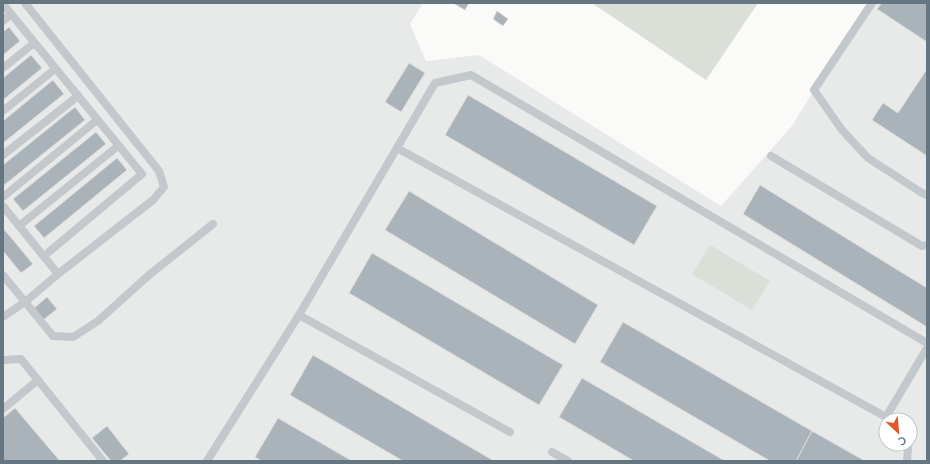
<svg xmlns="http://www.w3.org/2000/svg" width="930" height="464" font-family="Mulish,sans-serif">
	<rect width="100%" height="100%" fill="#fafaf8"/>
	<path fill="#e8e9e9" fill-rule="evenodd" d="M3,3H423L410,24L426,61L479,55L721,206L792,126L867,3H927V461H3ZM886,420H910V444H886Z"/>
	<g fill="#dadfd7">
		<path d="M592,3H758L706,80Z"/>
		<path d="M710,245L770,281L752,310L692,274Z"/>
	</g>
	<g fill="#aab3b9" stroke="#dcdcda">
		<path d="M453,3H469L465,10Z"/>
		<path d="M882,3H927V42L877,9Z"/>
		<path d="M497,11L508,19L503,26L493,19Z"/>
		<path d="M9,27L20,41L3,55V32Z"/>
		<path d="M31,55L42,68L3,100V78Z"/>
		<path d="M409,63L425,73L401,112L385,102Z"/>
		<path d="M927,69V156L872,120L883,103L898,113Z"/>
		<path d="M53,80L64,94L3,143V121Z"/>
		<path d="M468,95L657,206L634,245L445,135Z"/>
		<path d="M75,107L85,120L3,186V165Z"/>
		<path d="M96,132L106,144L23,211L13,199Z"/>
		<path d="M117,158L127,170L44,238L34,226Z"/>
		<path d="M760,185L927,288V327L743,214Z"/>
		<path d="M409,191L598,305L575,344L385,230Z"/>
		<path d="M3,228L33,264L21,273L3,251Z"/>
		<path d="M372,253L563,365L539,405L349,293Z"/>
		<path d="M47,297L57,309L43,320L33,309Z"/>
		<path d="M623,322L812,431L796,461H770L600,362Z"/>
		<path d="M313,355L494,461H403L290,395Z"/>
		<path d="M582,378L725,461H634L559,417Z"/>
		<path d="M15,408L60,461H3V418Z"/>
		<path d="M278,418L352,461H262L255,457Z"/>
		<path d="M107,426L129,454L120,461H111L92,438Z"/>
		<path d="M812,431L865,461H796Z"/>
	</g>
	<g fill="none" stroke-linecap="round" stroke-linejoin="round">
		<g stroke="#c3c8cc" stroke-width="8">
			<path d="M25,3L159,171L164,187L153,200L58,274"/>
			<path d="M872,3L814,90L842,130L868,158L922,193L927,195"/>
			<path d="M3,4L142,174L44,256"/>
			<path d="M3,21L11,14"/>
			<path d="M3,68L34,43"/>
			<path d="M3,111L55,69"/>
			<path d="M397,148L886,417L927,348"/>
			<path d="M3,155L78,96"/>
			<path d="M771,156L922,246L927,245"/>
			<path d="M3,197L97,120"/>
			<path d="M3,206L58,274L25,302L3,317"/>
			<path d="M19,226L118,146"/>
			<path d="M3,275L53,336L73,337L98,321L149,275L213,224"/>
			<path d="M299,315L510,432"/>
			<path d="M3,360L21,359L103,461"/>
			<path d="M3,409L38,380"/>
			<path d="M905,444L908,448L907,461"/>
			<path d="M552,452L568,461"/>
			<path d="M207,461L299,315L435,83L471,75L927,343"/>
		</g>
	</g>
	<rect width="930" height="464" fill="none" stroke="#657683" stroke-width="8"/>
	<g transform="translate(898 432) rotate(154)"><circle r="19" fill="#ffffff" stroke="#c1c8cd"/>
	<path d="M0-3L7 15L0 10L-7 15Z" fill="#e4572e"/>
	<text y="-6" font-size="11" font-weight="bold" text-anchor="middle" fill="#657683">С</text>
	</g>
</svg>
